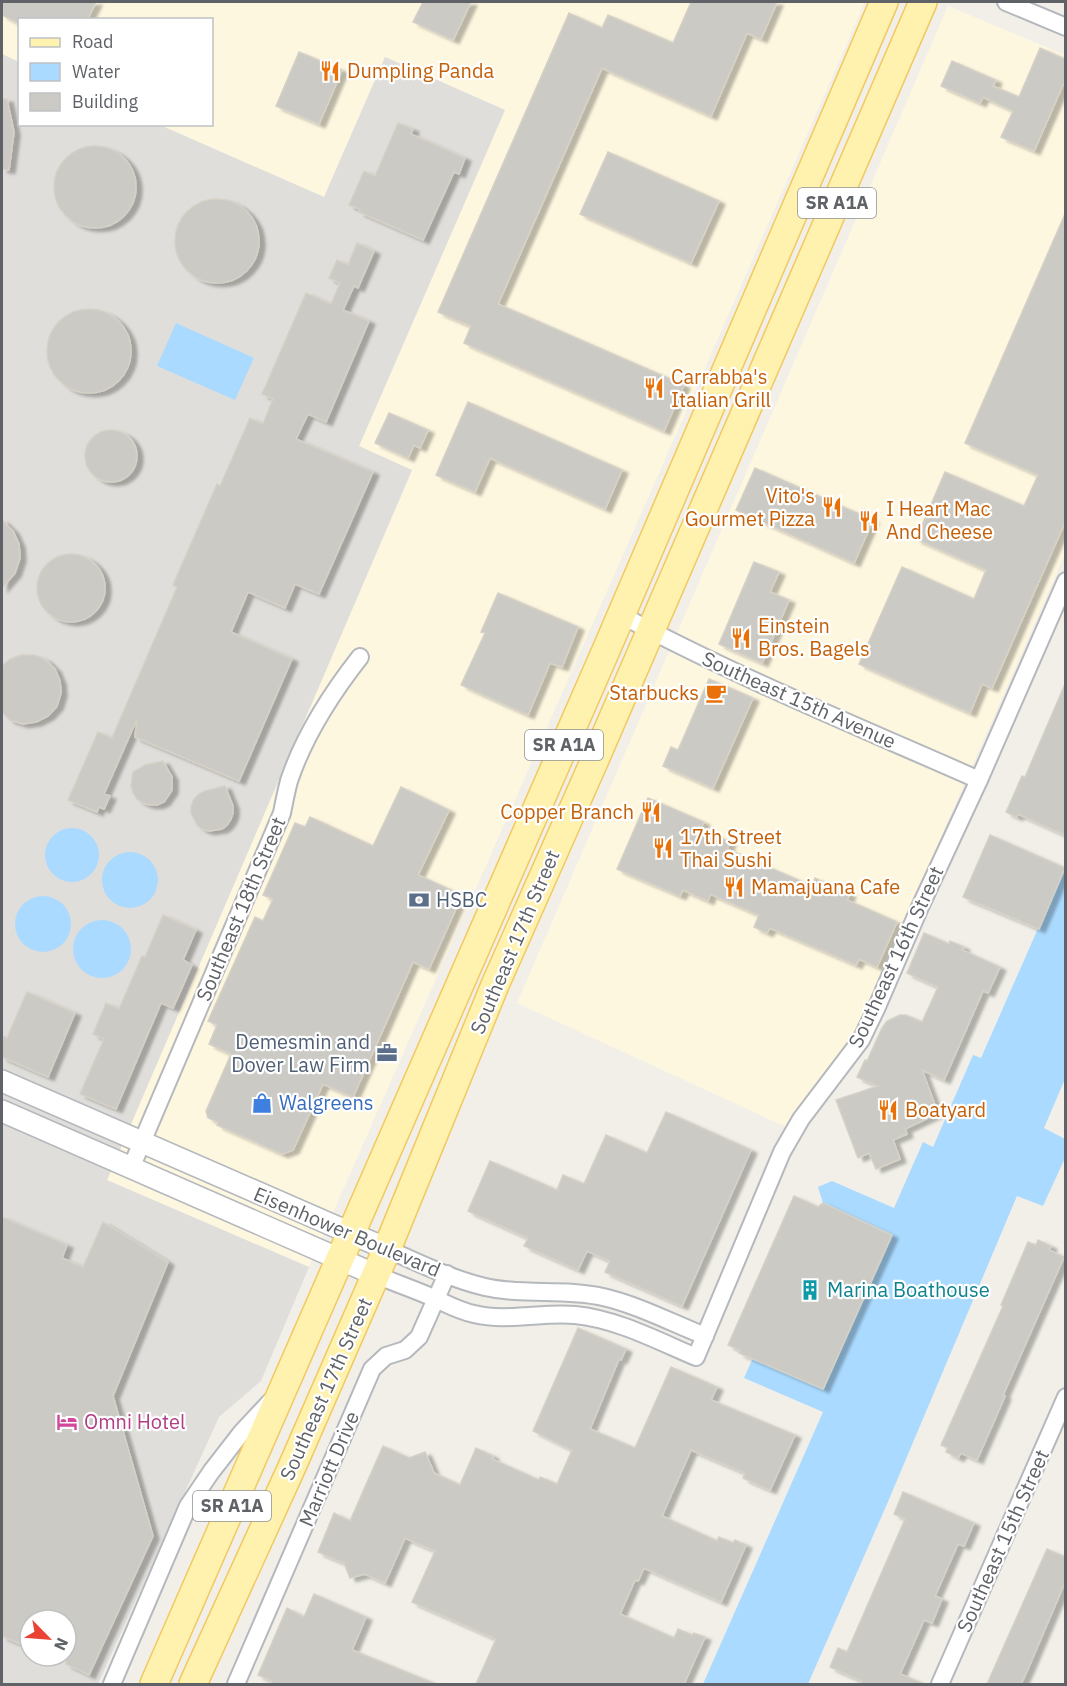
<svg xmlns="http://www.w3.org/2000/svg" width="1067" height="1686" font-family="'IBM Plex Sans',sans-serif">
	<defs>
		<filter id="shadow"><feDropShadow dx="6" dy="3.5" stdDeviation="1.5" flood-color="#0004"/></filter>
	</defs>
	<rect width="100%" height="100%" fill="#f1efe8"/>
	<g fill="#fef7e0">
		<path d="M2,2H865L667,455L309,1267L107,1180L412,471L359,447L505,110L385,57L324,197L160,125L212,124V20H20L19,62L2,54Z"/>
		<path d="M948,6L1065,55V554L857,1029L786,1127L517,1003Z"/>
	</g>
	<path fill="#e0deda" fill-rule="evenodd" d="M2,54L19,62L20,124L160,125L324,197L385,57L505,110L359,446L412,470L107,1180L309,1267L261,1381L219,1417L98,1684H2ZM30,1620H66V1656H30Z"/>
	<g fill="#aadaff">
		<path d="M176,323L254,358L235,400L157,366Z"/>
		<circle cx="72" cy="855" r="27"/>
		<circle cx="130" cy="880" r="28"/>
		<path d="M1065,867V1079L1044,1128L1065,1139V1158L1043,1206L1017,1196L887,1504L808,1684H703L823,1412L744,1378L753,1358L824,1389L892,1235L823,1203L818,1187L832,1181L894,1208L923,1142L933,1147L973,1055L981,1058Z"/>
		<circle cx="43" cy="924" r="28"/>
		<circle cx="102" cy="949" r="29"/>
	</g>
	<g fill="#cccac5" stroke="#d6d1c6" stroke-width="1.5" filter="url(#shadow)">
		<path d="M2,2H96L87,20H20V24L2,15Z"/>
		<path d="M423,2H471L453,40L413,22Z"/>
		<path d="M691,2H777L761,39L747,33L711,116L602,68L498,304L684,385L664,431L464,343L471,326L438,312L569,13L602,28L608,15L673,43Z"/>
		<path d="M1040,48L1065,59V80L1034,151L1001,137L1013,111L983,97L980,103L941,86L952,61L996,80L993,86L1019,97Z"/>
		<path d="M299,52L342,70L319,124L276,106Z"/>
		<path d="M2,99H7L14,132L9,170L2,169Z"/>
		<path d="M398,123L413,129L411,134L465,158L459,174L454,172L423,240L359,212L360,209L349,205L364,171L375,176Z"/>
		<circle cx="95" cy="187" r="41"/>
		<path d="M608,152L719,201L691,263L580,214Z"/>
		<circle cx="217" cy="241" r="42"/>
		<path d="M1065,214V522L992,688L982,684L970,713L859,664L902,567L974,599L986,570L916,539L945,472L1024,506L1038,475L965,443Z"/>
		<path d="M357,243L374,251L358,288L354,286L343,310L369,321L326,422L308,414L296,439L373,472L319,594L295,584L285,608L248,592L231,632L292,659L239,781L135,737L137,719L104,794L110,796L104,809L99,807L97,812L68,800L98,732L112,738L177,587L173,585L217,484L220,486L250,418L263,424L273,399L262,394L306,293L331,304L340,283L329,278L337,260L348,265Z"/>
		<circle cx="89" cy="351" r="42"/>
		<path d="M468,402L622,470L605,509L490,458L475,492L436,475Z"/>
		<path d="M389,413L428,430L420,448L414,445L408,458L375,443Z"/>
		<circle cx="111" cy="456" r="26"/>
		<path d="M755,468L873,520L854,563L736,510Z"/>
		<path d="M2,520L13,531L19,544L20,558L15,573L2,588Z"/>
		<circle cx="71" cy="588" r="34"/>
		<path d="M754,562L779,572L770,592L789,600L762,663L719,644Z"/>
		<path d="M498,593L578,627L562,667L550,663L528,715L461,685L485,633L481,632Z"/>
		<path d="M21,655H34L46,660L55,669L60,681L61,693L57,706L48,716L36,722L23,724L10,720L2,712V666L10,659Z"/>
		<path d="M709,679L753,698L713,788L663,766L671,747L678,750Z"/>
		<path d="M1065,684V835L1018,814L1017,817L1006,812L1022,776L1025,777Z"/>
		<path d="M163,761L172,777V790L164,802L157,805H150L143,803L137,799L133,793L131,786L133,772L145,765Z"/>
		<path d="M225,786L233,806V813L231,819L227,825L222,829L209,831L202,829L197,825L191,813V806L194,799L199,794L205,791Z"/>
		<path d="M401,787L449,810L418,875L462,895L429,969L413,962L353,1097L323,1084L293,1150L282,1154L217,1125L218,1122L208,1118L206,1111L231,1054L209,1044L217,1025L208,1021L255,917L263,921L273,899L263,895L295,823L305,827L310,817L373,846Z"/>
		<path d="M648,798L704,822L700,829L730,842L727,849L812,886L815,878L850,894L847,900L897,922L877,967L859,959L856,965L770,928L767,933L754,927L759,915L710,894L708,901L683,890L680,896L617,869Z"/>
		<path d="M990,835L1065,868L1039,929L963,897Z"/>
		<path d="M163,915L196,930L183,960L192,965L173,1008L161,1003L116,1109L80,1094L104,1039L93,1034L106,1003L119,1009L142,956L145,957Z"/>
		<path d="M924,933L949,944L950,941L964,947L962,950L1000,967L988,993L983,991L944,1080L922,1070L938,1113L905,1129L907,1134L893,1140L900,1159L876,1169L869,1153L858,1158L836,1100L878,1086L857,1077L865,1060L867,1061L882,1028L887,1021L900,1015H906L922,1022L938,987L907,973Z"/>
		<path d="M27,992L75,1013L48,1077L2,1057V1035L7,1038Z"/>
		<path d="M666,1112L751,1150L682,1306L605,1272L610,1261L587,1251L578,1270L524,1246L528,1238L468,1211L490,1161L557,1190L563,1175L584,1184L606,1135L647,1153Z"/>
		<path d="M794,1196L818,1207L823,1203L892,1235L823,1389L739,1353L740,1350L728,1345Z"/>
		<path d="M2,1217L67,1245L62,1258L83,1267L103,1222L168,1262L113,1396L153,1536L89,1675L66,1664V1620H30V1648L2,1636Z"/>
		<path d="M1038,1240L1051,1246L1049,1250L1064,1257L1003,1395L1005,1396L977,1460L961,1453L958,1458L946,1452L948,1448L941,1445L1003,1306L1001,1305L1028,1242L1036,1245Z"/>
		<path d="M578,1328L626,1349L621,1360L619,1359L590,1429L635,1448L671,1367L717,1387L711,1400L795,1435L770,1490L743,1478L745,1473L691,1450L662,1516L717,1541L719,1537L733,1543L735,1540L746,1545L721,1602L644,1568L638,1581L635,1580L620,1614L674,1638L678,1629L692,1635L694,1633L705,1637L684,1684H476L496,1639L412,1602L435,1551L405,1538L385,1583L365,1574L350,1578L344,1563L318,1552L334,1513L350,1521L383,1446L409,1458L425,1452L434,1473L460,1485L476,1448L493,1456L492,1459L539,1480L540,1477L557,1484L572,1450L533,1431Z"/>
		<path d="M903,1492L974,1523L964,1546L958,1544L935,1596L942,1599L932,1623L924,1620L900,1674L924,1684H861L862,1681L830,1667L838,1648L847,1652L905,1519L894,1514Z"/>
		<path d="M1047,1549L1065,1557V1582L1028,1669L1021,1684H987Z"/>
		<path d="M314,1594L366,1617L352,1650L436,1684H270L272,1681L258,1675L287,1608L304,1617Z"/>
	</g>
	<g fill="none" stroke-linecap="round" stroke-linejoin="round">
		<g stroke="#b5b8bc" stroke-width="20">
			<g id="minor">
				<path d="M1006,2L1066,27"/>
				<path d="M621,615C737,677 859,727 979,780"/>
				<path d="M131,1168L282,813C284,803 286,792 289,781C304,736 331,694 360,657"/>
				<path d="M387,1249C419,1263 451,1279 485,1287C524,1296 564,1288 603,1297C638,1305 672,1323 705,1336"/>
				<path d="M376,1275C395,1283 416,1290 436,1299C449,1305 460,1311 474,1314C507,1322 542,1312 575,1315C617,1319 658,1341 696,1357L782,1152L801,1119L861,1040L876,1009L920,907L979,780L1066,581"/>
				<path d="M112,1684L188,1506L211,1472L242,1432L270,1402"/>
				<path d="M236,1684L372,1369L386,1356L405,1350L419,1337L447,1274"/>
				<path d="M940,1684L1066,1397"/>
			</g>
		</g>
		<g stroke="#b5b8bc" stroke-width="24">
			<g id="tertiary">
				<path d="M2,1081L387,1249"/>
				<path d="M2,1111L376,1275"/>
			</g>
		</g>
		<g stroke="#f2c960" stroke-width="30">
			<g id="primary">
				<path d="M154,1684L607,648L884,2"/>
				<path d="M193,1684L291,1469L387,1249L495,985L593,764L923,2"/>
			</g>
		</g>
		<use href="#minor" stroke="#fff" stroke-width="16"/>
		<use href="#tertiary" stroke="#fff" stroke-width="21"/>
		<use href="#primary" stroke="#fff2af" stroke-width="27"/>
	</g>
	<defs>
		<g id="restaurant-bare" transform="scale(1.62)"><path d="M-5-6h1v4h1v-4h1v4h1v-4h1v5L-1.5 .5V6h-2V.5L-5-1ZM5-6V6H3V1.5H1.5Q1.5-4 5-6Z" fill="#e8710a" stroke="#fff" stroke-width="2.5" paint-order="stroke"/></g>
		<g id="cafe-bare" transform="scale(1.62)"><path d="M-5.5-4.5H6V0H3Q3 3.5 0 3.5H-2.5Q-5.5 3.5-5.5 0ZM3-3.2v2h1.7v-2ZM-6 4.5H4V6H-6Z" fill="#e8710a" stroke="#fff" stroke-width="2.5" paint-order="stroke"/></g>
		<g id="bank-bare" transform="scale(1.62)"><path d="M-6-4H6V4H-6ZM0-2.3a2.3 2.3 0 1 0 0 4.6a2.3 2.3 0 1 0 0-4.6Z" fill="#5c6f8a" stroke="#fff" stroke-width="2.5" paint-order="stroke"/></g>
		<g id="office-bare" transform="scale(1.62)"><path d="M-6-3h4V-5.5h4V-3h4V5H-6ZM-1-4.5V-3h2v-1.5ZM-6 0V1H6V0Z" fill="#5c6f8a" stroke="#fff" stroke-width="2.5" paint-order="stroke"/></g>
		<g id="shop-bare" transform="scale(1.62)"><path d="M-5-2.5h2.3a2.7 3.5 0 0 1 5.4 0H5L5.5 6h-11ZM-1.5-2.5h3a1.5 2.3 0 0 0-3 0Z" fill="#3f7fe0" stroke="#fff" stroke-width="2.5" paint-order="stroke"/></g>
		<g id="building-bare" transform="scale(1.62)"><path d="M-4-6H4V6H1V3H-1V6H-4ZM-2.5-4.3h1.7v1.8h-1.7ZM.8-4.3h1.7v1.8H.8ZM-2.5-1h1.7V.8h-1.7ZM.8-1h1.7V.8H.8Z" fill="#0f9aa8" stroke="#fff" stroke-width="2.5" paint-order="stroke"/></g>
		<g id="hotel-bare" transform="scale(1.62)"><path d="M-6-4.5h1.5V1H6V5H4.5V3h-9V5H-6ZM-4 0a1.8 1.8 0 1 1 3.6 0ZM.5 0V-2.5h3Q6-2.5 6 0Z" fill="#d1479c" stroke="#fff" stroke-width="2.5" paint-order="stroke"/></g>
	</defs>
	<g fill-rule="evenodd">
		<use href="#restaurant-bare" x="330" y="71"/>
		<use href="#restaurant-bare" x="654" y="388"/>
		<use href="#restaurant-bare" x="832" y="507"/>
		<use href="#restaurant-bare" x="869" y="521"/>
		<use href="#restaurant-bare" x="741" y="638"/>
		<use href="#cafe-bare" x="716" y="693"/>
		<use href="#restaurant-bare" x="651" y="812"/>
		<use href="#restaurant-bare" x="663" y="848"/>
		<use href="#restaurant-bare" x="734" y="887"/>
		<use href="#bank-bare" x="419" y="900"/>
		<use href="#office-bare" x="387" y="1053"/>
		<use href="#shop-bare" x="262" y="1103"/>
		<use href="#restaurant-bare" x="888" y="1110"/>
		<use href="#building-bare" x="810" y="1290"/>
		<use href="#hotel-bare" x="67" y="1422"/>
	</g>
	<g text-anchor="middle" stroke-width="4.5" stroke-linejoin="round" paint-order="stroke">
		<g fill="#fff" stroke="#8f9295" stroke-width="1.5">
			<rect x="798" y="188" width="78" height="30" rx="4.5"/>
			<rect x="525" y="730" width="78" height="30" rx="4.5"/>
			<rect x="193" y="1491" width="78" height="30" rx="4.5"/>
		</g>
		<g font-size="18" font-weight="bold" fill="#5f6368">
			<text x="837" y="209">SR A1A</text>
			<text x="564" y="751">SR A1A</text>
			<text x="232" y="1512">SR A1A</text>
		</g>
		<g font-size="20" fill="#c56008" stroke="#fff" text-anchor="start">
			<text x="347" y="78">Dumpling Panda</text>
			<text x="671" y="384">Carrabba's<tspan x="671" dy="23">Italian Grill</tspan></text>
			<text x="815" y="503" text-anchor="end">Vito's<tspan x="815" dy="23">Gourmet Pizza</tspan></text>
			<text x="886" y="516">I Heart Mac<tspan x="886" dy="23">And Cheese</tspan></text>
			<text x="758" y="633">Einstein<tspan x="758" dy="23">Bros. Bagels</tspan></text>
			<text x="699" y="700" text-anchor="end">Starbucks</text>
			<text x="634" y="819" text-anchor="end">Copper Branch</text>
			<text x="680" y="844">17th Street<tspan x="680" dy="23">Thai Sushi</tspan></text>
			<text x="751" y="894">Mamajuana Cafe</text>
			<text x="905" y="1117">Boatyard</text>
		</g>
		<g font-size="20" fill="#5f6368" stroke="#fff">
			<text transform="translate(799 700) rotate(24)" y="7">Southeast 15th Avenue</text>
			<text transform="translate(241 909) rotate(-67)" y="7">Southeast 18th Street</text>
			<text transform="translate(515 942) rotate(-67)" y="7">Southeast 17th Street</text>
			<text transform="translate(896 957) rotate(-65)" y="7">Southeast 16th Street</text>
			<text transform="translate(347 1232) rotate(23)" y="7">Eisenhower Boulevard</text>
			<text transform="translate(326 1389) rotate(-66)" y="7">Southeast 17th Street</text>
			<text transform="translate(329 1469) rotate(-67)" y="7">Marriott Drive</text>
			<text transform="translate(1003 1541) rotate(-66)" y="7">Southeast 15th Street</text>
		</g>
		<g font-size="20" fill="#4e5e75" stroke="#fff" text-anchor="start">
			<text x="436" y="907">HSBC</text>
			<text x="370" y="1049" text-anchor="end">Demesmin and<tspan x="370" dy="23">Dover Law Firm</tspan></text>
		</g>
		<g font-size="20" fill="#366cbe" stroke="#fff" text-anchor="start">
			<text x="279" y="1110">Walgreens</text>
		</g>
		<g font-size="20" fill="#0d838f" stroke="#fff" text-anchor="start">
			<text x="827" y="1297">Marina Boathouse</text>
		</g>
		<g font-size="20" fill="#b23c85" stroke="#fff" text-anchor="start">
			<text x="84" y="1429">Omni Hotel</text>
		</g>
	</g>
	<rect width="1067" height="1686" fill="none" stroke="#5f6368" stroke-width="6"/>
	<rect x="18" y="18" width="195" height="108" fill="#ffffff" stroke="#bfc1c3" stroke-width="1.5"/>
	<rect x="30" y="38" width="30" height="9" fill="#fff2af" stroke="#bfc1c3" stroke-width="1.5"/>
	<text x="72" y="48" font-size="18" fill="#5f6368">Road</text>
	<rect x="30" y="63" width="30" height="18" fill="#aadaff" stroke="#bfc1c3" stroke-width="1.5"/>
	<text x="72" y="78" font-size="18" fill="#5f6368">Water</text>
	<rect x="30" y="93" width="30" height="18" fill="#cccac5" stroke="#bfc1c3" stroke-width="1.5"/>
	<text x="72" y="108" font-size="18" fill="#5f6368">Building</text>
	<g transform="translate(48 1638) rotate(115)"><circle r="28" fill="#ffffff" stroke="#bfc1c3" stroke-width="1.5"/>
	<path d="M0-4.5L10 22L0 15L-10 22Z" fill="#ea4335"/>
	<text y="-9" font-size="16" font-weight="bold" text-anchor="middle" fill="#5f6368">N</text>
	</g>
</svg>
